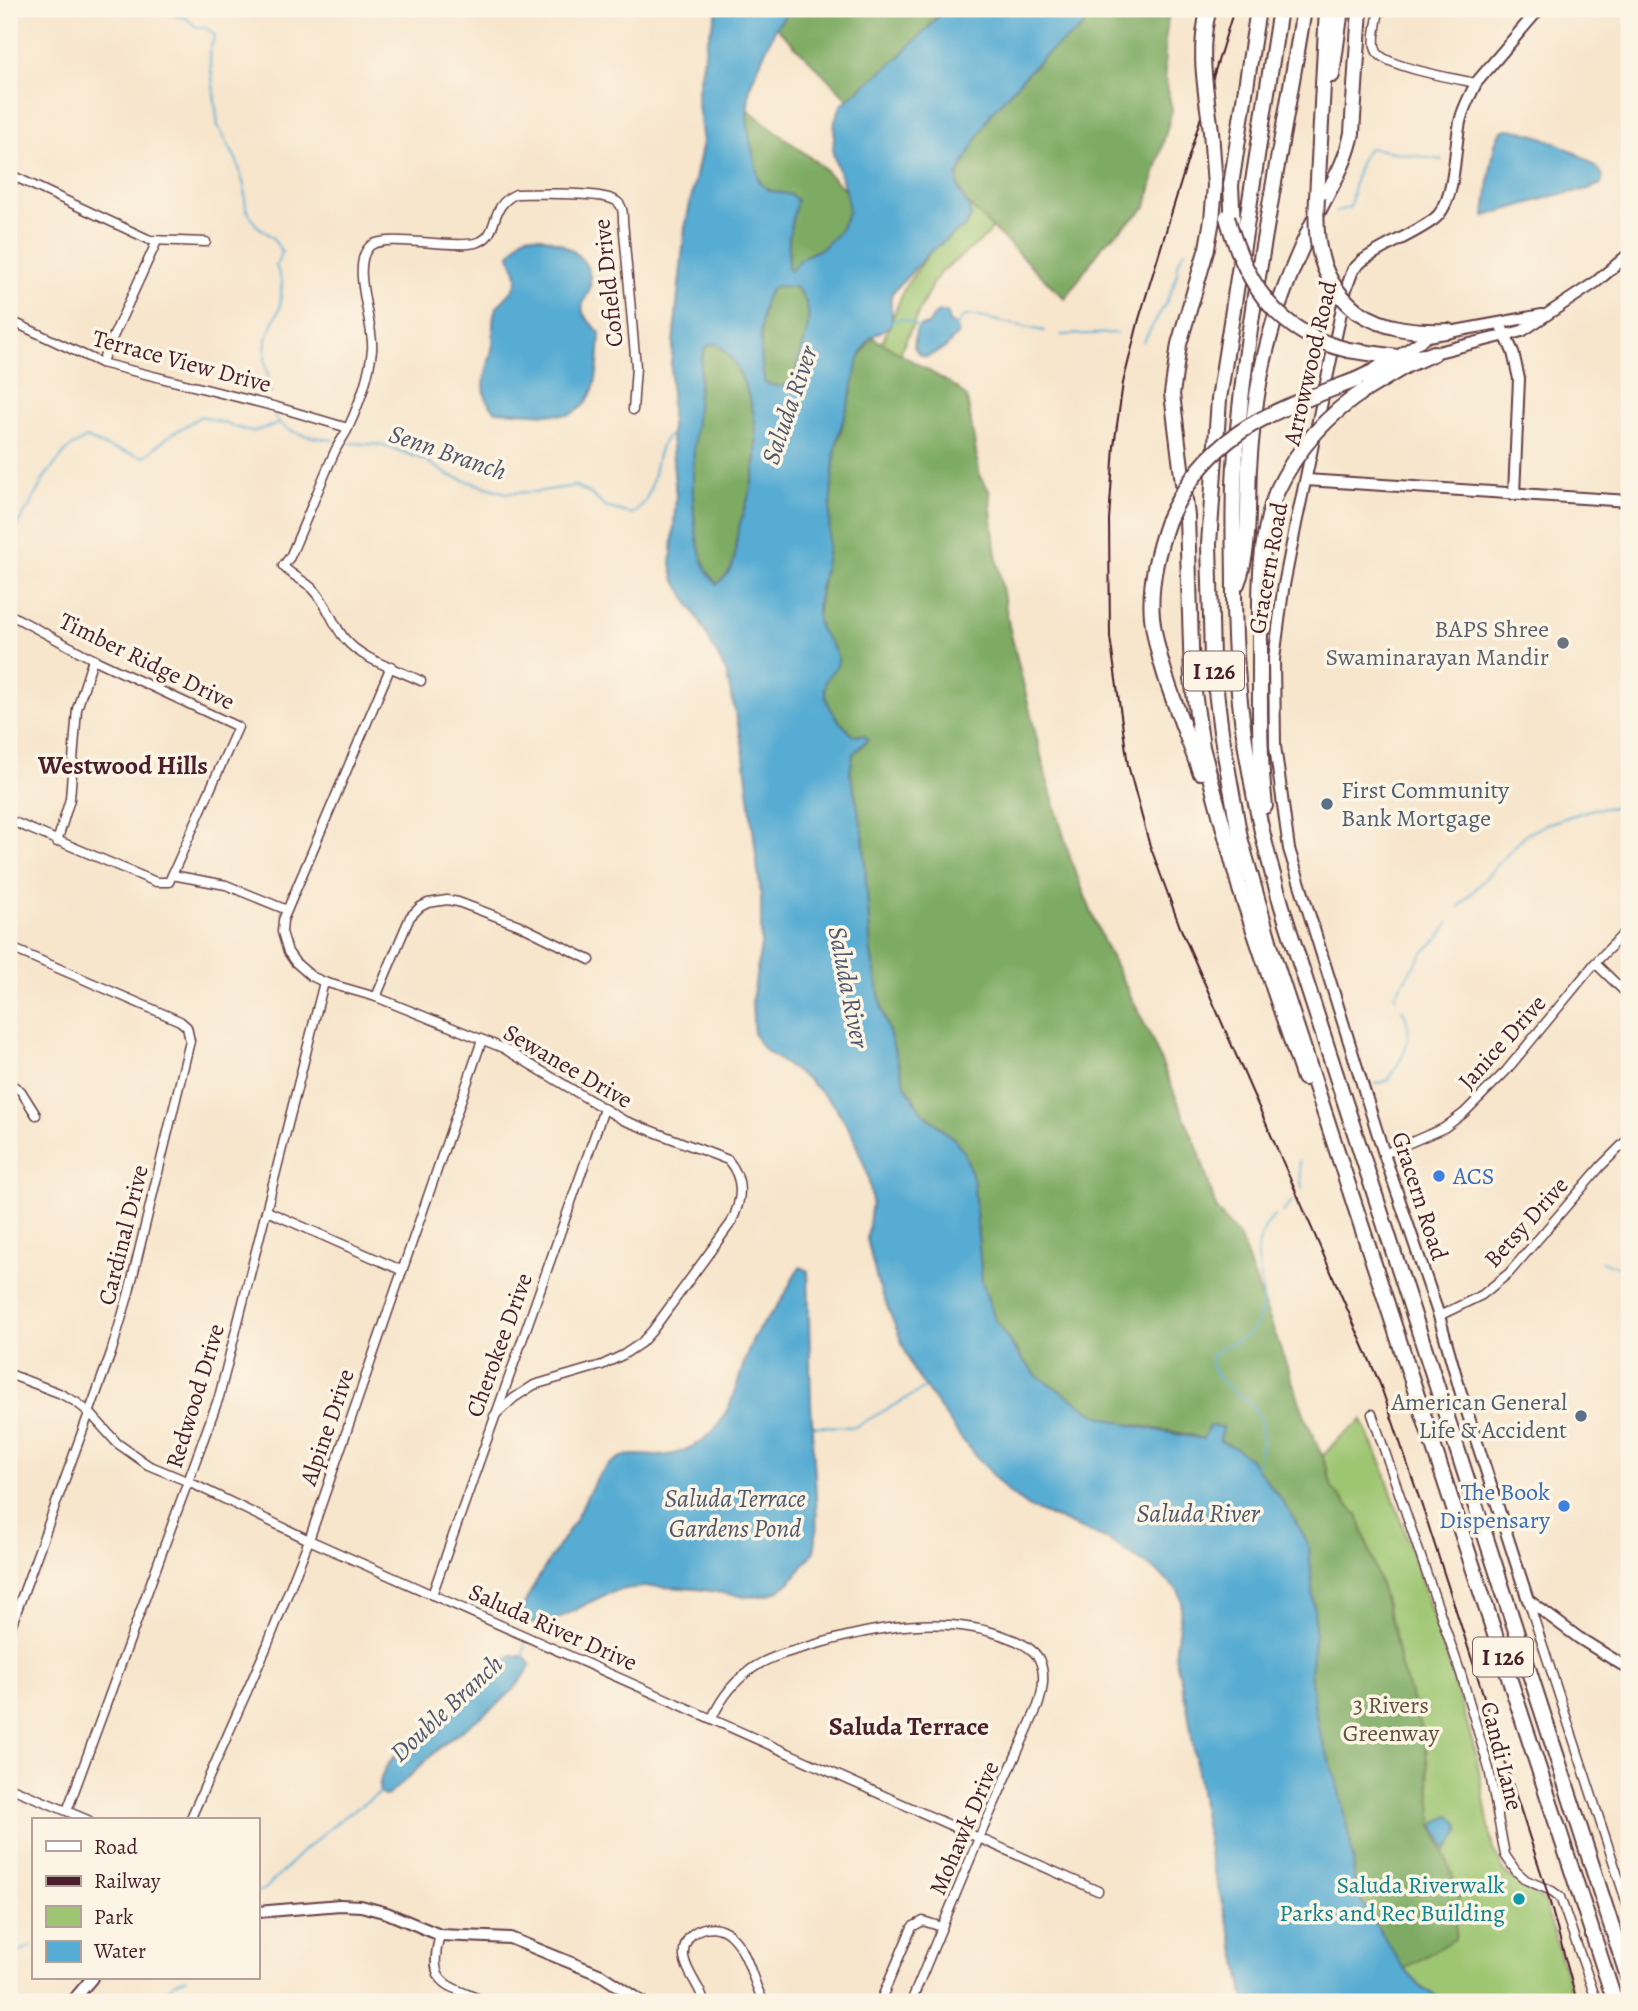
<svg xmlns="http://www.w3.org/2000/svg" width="1638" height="2011" font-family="Alegreya,serif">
	<rect width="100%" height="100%" fill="#fcf5e5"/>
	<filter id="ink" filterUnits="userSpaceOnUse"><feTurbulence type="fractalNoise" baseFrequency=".0143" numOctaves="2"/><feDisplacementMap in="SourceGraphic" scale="14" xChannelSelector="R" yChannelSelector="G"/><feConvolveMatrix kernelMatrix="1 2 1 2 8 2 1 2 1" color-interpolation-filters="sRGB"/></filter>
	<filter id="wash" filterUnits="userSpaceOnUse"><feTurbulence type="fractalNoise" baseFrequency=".00686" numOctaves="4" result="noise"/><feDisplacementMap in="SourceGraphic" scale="28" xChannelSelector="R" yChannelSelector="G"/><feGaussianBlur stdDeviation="1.57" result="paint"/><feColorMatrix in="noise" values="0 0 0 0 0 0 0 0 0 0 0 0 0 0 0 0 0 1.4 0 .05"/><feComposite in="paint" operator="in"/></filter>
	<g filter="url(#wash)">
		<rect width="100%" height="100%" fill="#f7e5cc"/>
		<path fill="#9ec672" stroke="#74724e" stroke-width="2" d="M1099,9H1141L1117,44L1045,99L1022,127L1004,163L1002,212L988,235L941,272L932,284L903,346L868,445L860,526L849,567L841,618L855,637L862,681L871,703L891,719L884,746L872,771L900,869L911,927L916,1023L930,1065L982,1154L993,1188L999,1265L1008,1294L1021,1323L1045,1353L1105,1390L1143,1397L1176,1395L1224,1397L1276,1438L1300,1477L1311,1470L1337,1440L1362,1420L1383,1467L1456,1685L1476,1754L1493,1850L1506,1874L1544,1901L1574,2002H1448L1423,1989L1404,1969L1362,1903L1354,1882L1353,1858L1336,1779L1318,1728L1312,1691L1310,1672L1315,1632L1314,1609L1309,1548L1303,1534L1281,1499L1249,1458L1236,1448L1219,1440L1222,1427H1209L1203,1440L1191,1435L1130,1425L1098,1415L1036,1375L1017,1353L995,1320L982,1282L973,1177L964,1152L955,1140L921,1111L905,1085L883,1013L871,954L863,833L850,772L853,754L867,739L864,735L854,736C839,722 821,701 825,680L835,668L838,660L834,649L820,630L817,617L826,561L830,493L836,448L846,409L851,393L863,381L883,341L906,285L931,251L965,226L971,218C969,203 955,192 957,176C969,156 977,133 990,114C1019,71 1064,45 1099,9Z"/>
		<g fill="#7eab64" stroke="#646548" stroke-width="2">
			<path d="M791,9H944C921,42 880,74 848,99L776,27Z"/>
			<path d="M1099,9H1169L1165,42V78L1172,110L1146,207L1103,245L1065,299L965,201L956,182L974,141L991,113L1007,93L1051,50L1077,32Z"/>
			<path d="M747,109L820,165L846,191L849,211L839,232L823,248L801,258L791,272L788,270L791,195C783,193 771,193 764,187C754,179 747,124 747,109Z"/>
			<path d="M776,285L795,287C821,309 802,344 796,372L791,381L781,387L765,383C760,362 755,296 776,285Z"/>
			<path d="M872,337L956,387L967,398L980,477L989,490L995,548L1009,626L1046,776L1072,864L1104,943L1150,1035L1199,1152L1217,1211L1240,1238L1306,1419L1327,1467L1332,1488L1357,1515L1371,1554L1393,1628L1401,1667L1425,1737L1433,1825L1450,1868L1459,1897L1455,1939L1404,1969C1382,1936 1350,1899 1353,1858L1336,1779L1318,1728L1312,1691L1310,1672L1315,1632L1314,1609L1303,1534L1281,1499L1253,1463L1191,1435L1122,1423L1098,1415L1079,1405L1036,1375L1026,1364L995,1320L982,1282L973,1177L964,1152L955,1140L921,1111L905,1085L883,1013L871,954L863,833L850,772L853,754L866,742L864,735L854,736C841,724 818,699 825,680C828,673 834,666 838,660L834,649L820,630L817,617L828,545L830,493L836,448L851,393L856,363Z"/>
			<path d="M710,344H717C731,355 737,367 744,383C759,419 760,457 749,495C746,507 741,519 738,531C733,555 740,566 717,584C678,546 697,415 701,362L704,349Z"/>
		</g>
		<g fill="#57acd3" stroke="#50667f" stroke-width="2" fill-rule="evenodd">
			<path d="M718,9H791L776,27L755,74L750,86L747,115L749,135L759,181L768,190L791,195L797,200L789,236L788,269L791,271L801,258L823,248L839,232L849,211L846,191L833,154L835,120L842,104L899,57L929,27L944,9H1099L1077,32L1051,50L1030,70L991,113L957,176L959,191L969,207L971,218L965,226L931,251L892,293C887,305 896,315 890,326C884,331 874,333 869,340C857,356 856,372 852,390C848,409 839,428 836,447C830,481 831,514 828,548C826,571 816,594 817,617C818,635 835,643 838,659C839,668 831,670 828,677C816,696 839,723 854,736L864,735L868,739L853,754L850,772L863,833L871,954L883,1013L905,1085L921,1111L955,1140L964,1152L973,1177L982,1282L995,1320L1017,1353L1036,1375L1097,1415L1130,1425L1203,1439L1209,1426L1222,1427L1220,1441L1236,1448L1249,1458L1281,1499L1303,1534L1309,1548L1314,1609L1315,1632L1310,1672L1312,1691L1318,1728L1336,1779L1349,1837L1353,1858L1354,1882L1362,1903L1404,1969L1423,1989L1448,2002H1245L1238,1961L1210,1858L1188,1711L1175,1656L1182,1602L1179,1592L1158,1572L1108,1540L1029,1507L1006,1490L960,1437L913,1370L877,1281L867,1239L872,1201L870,1188L867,1172L852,1134L835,1106L809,1081L772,1055L762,1047L754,1034L752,1001L761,946V896L743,747L726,672L700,622L674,578L671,564L676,497L671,435V364L685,228L703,142L697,97L707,41ZM776,286L795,287C821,309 802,344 796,372L791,381L781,387L765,383C760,362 755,296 776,286ZM710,344H717C731,354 737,367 744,383C760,420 760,456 749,495C746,507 741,519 738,531C733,555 740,566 717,584C678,548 697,413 701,362L704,349Z"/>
			<path d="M1506,129C1533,130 1586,153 1603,175L1601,184L1589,189L1553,196L1485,216L1490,172L1495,144L1500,132Z"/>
			<path d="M527,235C554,237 593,253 590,286C589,295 580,302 583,312C585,320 595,326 600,333C598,363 601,403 568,415L496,411C473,392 490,367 493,344C494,334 491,322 495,311C500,300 515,293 517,280C519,271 510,263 510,254L521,239Z"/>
			<path d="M939,312H947L949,323L956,325L959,333L944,349L926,357L919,354L914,347L916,331L920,326L928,325L935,314Z"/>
			<path d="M801,1267L808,1271L811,1403L812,1422L814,1426L812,1430C813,1453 821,1537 813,1553C802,1566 789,1589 771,1594C747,1601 720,1591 696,1589C671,1587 645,1585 621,1590C589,1596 557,1629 526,1623L519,1617C533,1581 555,1553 575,1520C587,1499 594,1473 616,1460C628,1452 645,1456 658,1456C680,1456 704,1443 718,1425C737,1400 740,1366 754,1337C762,1322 777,1310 785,1294C791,1285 792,1274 801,1267Z"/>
			<path d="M512,1655L525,1657L531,1665C511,1702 476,1718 444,1744C425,1760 408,1779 388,1795L384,1796L380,1793C371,1758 445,1719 466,1701C482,1687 495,1667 512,1655Z"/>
			<path d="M1450,1816C1468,1827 1456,1838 1446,1850L1435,1826L1437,1822Z"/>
		</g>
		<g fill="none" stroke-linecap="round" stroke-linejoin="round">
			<g stroke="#57acd3" stroke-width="2">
				<path d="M158,9L169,14L186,18L196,27H205L215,35L209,52L218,126L237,161L244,186L246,208L256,225L272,237L282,252L276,266L282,282L280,307L266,340L265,360L271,394"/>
				<path d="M1335,212L1350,207C1354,189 1356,162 1369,148L1443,160"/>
				<path d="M892,322C903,316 911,321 919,329"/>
				<path d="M956,326L963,317L970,315L1044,331"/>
				<path d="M1061,335L1118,333"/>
				<path d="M1143,342C1155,321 1170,300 1176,277C1179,266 1177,259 1185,251"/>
				<path d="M274,416C285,435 313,437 333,440"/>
				<path d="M351,443L383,445L425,460L448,475L506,493L535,492L575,486L591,494L605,507L632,514C661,497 649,449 670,435"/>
				<path d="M9,562L19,521L29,507L44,478L67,450L86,438L107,447L144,457L169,436L201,416L251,432L278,424"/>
				<path d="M1459,907L1524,836L1546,824L1593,809L1629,806"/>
				<path d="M1396,998L1395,995C1404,981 1413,966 1423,953C1434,939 1440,942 1448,923"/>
				<path d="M1376,1084L1388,1080C1403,1058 1417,1035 1402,1009"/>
				<path d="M1299,1161L1302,1189"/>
				<path d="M1283,1212L1292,1201"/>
				<path d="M1601,1262L1629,1270"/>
				<path d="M815,1426L855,1427L925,1388"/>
				<path d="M1255,1469C1286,1388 1210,1400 1211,1357C1224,1340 1245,1346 1258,1321C1276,1287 1238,1254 1274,1216"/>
				<path d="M523,1659L525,1641"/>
				<path d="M257,1892L265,1889L303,1851L341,1819L381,1792"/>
				<path d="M9,1955L33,1946"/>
				<path d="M156,2002L174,1983L186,1978"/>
			</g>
		</g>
	</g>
	<g filter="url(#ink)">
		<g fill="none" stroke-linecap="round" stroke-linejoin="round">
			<g stroke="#643d43" stroke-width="11">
				<g id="street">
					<path d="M1379,9C1378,20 1371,43 1377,52C1386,67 1457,79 1476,83"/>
					<path d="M9,174L150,240L206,242"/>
					<path d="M9,320L101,363L277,407L348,428"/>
					<path d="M101,363L157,241"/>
					<path d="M9,614L93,659L238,727L169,882H156L9,820"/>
					<path d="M391,666L283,920L282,932L288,952L295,962L311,976L324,982L376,997L503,1048L623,1120L728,1160C745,1180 742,1200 731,1223L652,1331L641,1343L623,1355L602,1365L534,1385L514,1398L494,1416"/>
					<path d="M421,681C397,669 362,660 345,639C332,624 328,604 313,589C304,580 292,576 283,566L290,557C306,521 320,484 336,449C340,441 346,434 349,426C360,402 369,376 372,350C375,325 349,265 370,246C386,233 449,249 475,243C502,237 486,207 516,194C536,194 601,191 616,201C623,205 623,213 623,221L636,367L633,410"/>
					<path d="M57,842L70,799L77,709L93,659"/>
					<path d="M172,875L226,885L287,910"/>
					<path d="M9,947L180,1021L187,1027L190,1041L128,1296L111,1353L9,1632"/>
					<path d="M1595,963L1629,996"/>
					<path d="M376,997L410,917L420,907L428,903L447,900L458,902L519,925L590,960"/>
					<path d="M9,1083L21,1091L36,1115"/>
					<path d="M1384,1154L1444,1128L1464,1113L1506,1071L1595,963L1629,928"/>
					<path d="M267,1211L401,1270"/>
					<path d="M1439,1316L1482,1295L1509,1273L1601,1166L1629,1138"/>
					<path d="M9,1374L59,1393L76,1402L90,1413L117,1443L148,1465L189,1482L309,1540L1098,1891"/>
					<path d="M1372,1414L1461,1674L1489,1769L1505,1855L1516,1871L1526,1880L1552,1891L1560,1897L1597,2002"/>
					<path d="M432,1595L604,1109"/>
					<path d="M1528,1600L1629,1910"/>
					<path d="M712,1718C722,1697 735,1679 756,1666C772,1656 792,1651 810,1646C874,1627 946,1613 1009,1638C1020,1642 1033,1648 1039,1659C1046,1674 1043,1690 1038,1706L979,1838L911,2002"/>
					<path d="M9,1787L88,1820"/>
					<path d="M67,1811L219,1397L324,982"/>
					<path d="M190,1820L267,1646L309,1540L482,1040"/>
					<path d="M440,1935C426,1986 446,1984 486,2002"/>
					<path d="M704,2002C700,1986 687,1974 684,1957C681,1932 710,1918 729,1934C750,1953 751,1980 764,2002"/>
					<path d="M880,2002L912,1927L923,1921L942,1927"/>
				</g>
			</g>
			<g stroke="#643d43" stroke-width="14">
				<g id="secondary">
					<path d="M1539,9L1476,83C1471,94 1464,106 1461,118C1453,146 1458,202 1433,220C1411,236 1384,245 1362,261L1353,270L1346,289L1296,524L1283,590L1274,659L1275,746L1289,849L1384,1154L1439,1316L1460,1390L1528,1600L1579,1638L1629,1669"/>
					<path d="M1500,324L1513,352L1519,379L1514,494"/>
					<path d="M1398,356L1428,336L1542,315"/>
					<path d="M1397,357L1434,353L1522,331L1596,282L1629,254"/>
					<path d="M1306,480L1629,501"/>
					<path d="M257,1912L340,1905L361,1906L387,1913L440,1935L510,1938L601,1975L642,2002"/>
					<path d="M72,2002L92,1978"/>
				</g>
			</g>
			<g stroke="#643d43" stroke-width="18">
				<g id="highway">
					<path d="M1280,9L1219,399L1209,544L1212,658L1221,732L1240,838L1273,955L1615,2002"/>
					<path d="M1304,9C1280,160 1246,312 1235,465C1232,507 1234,549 1234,592C1234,704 1253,814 1286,920L1629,1980"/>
					<path d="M1332,75L1341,9"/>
					<path d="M1211,131L1215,186L1212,220L1207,248L1179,344L1172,394L1187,516L1192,679L1202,747L1240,889L1304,1078"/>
					<path d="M1317,198L1327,9"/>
					<path d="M1233,229L1231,185L1258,9"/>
					<path d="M1357,311C1386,330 1414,332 1448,331"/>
					<path d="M1348,350L1397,357"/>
					<path d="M1356,380L1375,371L1397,357"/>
					<path d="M1367,389L1407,365L1434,353"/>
					<path d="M1168,521C1157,552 1149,584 1152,617C1157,666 1184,725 1200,772"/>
					<path d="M1237,584C1251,549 1247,505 1249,468C1252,420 1259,372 1273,325C1283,288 1299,252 1316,216C1329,188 1346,165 1352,133L1360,9"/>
					<path d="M1265,806C1259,756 1260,707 1260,657C1260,600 1257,546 1276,493"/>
				</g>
			</g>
			<use href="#street" stroke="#fff" stroke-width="8"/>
			<use href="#secondary" stroke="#fff" stroke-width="10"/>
			<use href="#highway" stroke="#fff" stroke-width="14"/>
			<path stroke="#4a1f2b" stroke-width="2" d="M1234,9L1139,319L1123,383L1114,446L1109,520L1110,637L1128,765L1149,843L1180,927L1380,1384L1427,1521L1546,1888L1577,2002"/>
			<g stroke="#643d43" stroke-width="18" stroke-linecap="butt">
				<g id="highway-bridge">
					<path d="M1209,9C1197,49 1206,91 1211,131"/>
					<path d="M1317,198C1314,244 1320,281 1357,311"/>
					<path d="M1227,217C1246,285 1277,333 1348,350"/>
					<path d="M1276,493C1297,448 1326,415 1367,389"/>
					<path d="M1168,521C1208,431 1271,412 1356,380"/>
				</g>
			</g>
			<use href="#highway-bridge" stroke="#fff" stroke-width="14"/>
		</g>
	</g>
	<circle fill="#6b7280" stroke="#fcf5e5" stroke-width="2.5" cx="1563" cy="643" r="7"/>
	<g fill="#5c6f8a" stroke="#fcf5e5" stroke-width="2.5">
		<circle cx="1327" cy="804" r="7"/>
		<circle cx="1581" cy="1416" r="7"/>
	</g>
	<g fill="#3f7fe0" stroke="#fcf5e5" stroke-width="2.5">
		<circle cx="1439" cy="1176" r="7"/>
		<circle cx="1564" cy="1506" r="7"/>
	</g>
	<circle fill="#0f9aa8" stroke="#fcf5e5" stroke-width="2.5" cx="1519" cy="1899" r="7"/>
	<g text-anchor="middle" stroke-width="7" stroke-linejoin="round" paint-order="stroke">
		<g fill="#fcf5e5" stroke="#7f5f63" stroke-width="2">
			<rect x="1184" y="651.5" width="60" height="39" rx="5"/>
			<rect x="1473" y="1637.5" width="60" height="39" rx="5"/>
		</g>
		<g font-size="23" font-weight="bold" fill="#4a1f2b">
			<text x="1214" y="679">I 126</text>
			<text x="1503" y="1665">I 126</text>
		</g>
		<g font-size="24" fill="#4a1f2b" stroke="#fcf5e5">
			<text transform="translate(608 283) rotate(-96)" y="8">Cofield Drive</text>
			<text transform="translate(182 361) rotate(15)" y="8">Terrace View Drive</text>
			<text transform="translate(1310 363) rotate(-77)" y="8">Arrowwood Road</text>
			<text transform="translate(1268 568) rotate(-80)" y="8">Gracern Road</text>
			<text transform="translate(147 661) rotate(26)" y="8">Timber Ridge Drive</text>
			<text transform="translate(1502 1042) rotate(-48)" y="8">Janice Drive</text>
			<text transform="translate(568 1066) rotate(30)" y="8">Sewanee Drive</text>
			<text transform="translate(1420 1196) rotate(72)" y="8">Gracern Road</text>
			<text transform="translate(1526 1222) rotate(-48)" y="8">Betsy Drive</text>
			<text transform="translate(123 1235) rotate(-76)" y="8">Cardinal Drive</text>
			<text transform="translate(499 1345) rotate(-70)" y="8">Cherokee Drive</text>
			<text transform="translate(195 1396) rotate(-73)" y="8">Redwood Drive</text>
			<text transform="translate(327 1427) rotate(-71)" y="8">Alpine Drive</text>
			<text transform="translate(553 1627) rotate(24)" y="8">Saluda River Drive</text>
			<text transform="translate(1502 1756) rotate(76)" y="8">Candi Lane</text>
			<text transform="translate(964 1828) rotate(-67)" y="8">Mohawk Drive</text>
		</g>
		<g font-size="24" fill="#5b616d" stroke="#fcf5e5" text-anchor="end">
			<text x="1549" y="637">BAPS Shree<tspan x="1549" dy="28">Swaminarayan Mandir</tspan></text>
		</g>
		<g font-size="24" fill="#4e5e75" stroke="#fcf5e5" text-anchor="start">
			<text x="1341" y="798">First Community<tspan x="1341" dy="28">Bank Mortgage</tspan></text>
			<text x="1567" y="1410" text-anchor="end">American General<tspan x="1567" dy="28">Life &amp; Accident</tspan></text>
		</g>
		<g font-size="24" fill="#366cbe" stroke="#fcf5e5" text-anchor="start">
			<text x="1453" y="1184">ACS</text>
			<text x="1550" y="1500" text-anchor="end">The Book<tspan x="1550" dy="28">Dispensary</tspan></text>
		</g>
		<g font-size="24" fill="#635140" stroke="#fcf5e5">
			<text x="1391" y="1713">3 Rivers<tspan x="1391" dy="28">Greenway</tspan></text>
		</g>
		<g font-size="24" fill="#0d838f" stroke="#fcf5e5" text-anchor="end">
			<text x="1505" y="1893">Saluda Riverwalk<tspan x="1505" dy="28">Parks and Rec Building</tspan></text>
		</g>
		<g font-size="26" font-style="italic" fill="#4f576e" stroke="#fcf5e5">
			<text transform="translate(789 405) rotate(-71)" y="9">Saluda River</text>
			<text transform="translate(448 452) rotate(19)" y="9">Senn Branch</text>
			<text transform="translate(849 987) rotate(79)" y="9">Saluda River</text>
			<text x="735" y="1507">Saluda Terrace<tspan x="735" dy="30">Gardens Pond</tspan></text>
			<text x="1198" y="1522">Saluda River</text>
			<text transform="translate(446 1708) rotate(-43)" y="9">Double Branch</text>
		</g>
		<g font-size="26" font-weight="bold" fill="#4a1f2b" stroke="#fcf5e5">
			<text x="123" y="774">Westwood Hills</text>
			<text x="909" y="1735">Saluda Terrace</text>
		</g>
	</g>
	<rect width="1638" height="2011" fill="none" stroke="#fcf5e5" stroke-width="35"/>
	<rect x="32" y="1818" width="228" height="161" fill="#fcf5e5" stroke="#b59f9b" stroke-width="2"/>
	<rect x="46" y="1841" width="35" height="10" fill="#ffffff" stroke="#b59f9b" stroke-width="2"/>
	<text x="94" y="1854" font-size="21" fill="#4a1f2b">Road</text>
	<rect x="46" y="1876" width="35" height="10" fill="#4a1f2b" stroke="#b59f9b" stroke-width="2"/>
	<text x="94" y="1888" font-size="21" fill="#4a1f2b">Railway</text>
	<rect x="46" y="1906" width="35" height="21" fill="#9ec672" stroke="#b59f9b" stroke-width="2"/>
	<text x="94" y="1924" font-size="21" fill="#4a1f2b">Park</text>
	<rect x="46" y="1941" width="35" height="21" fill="#57acd3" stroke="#b59f9b" stroke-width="2"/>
	<text x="94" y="1958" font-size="21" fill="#4a1f2b">Water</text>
</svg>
